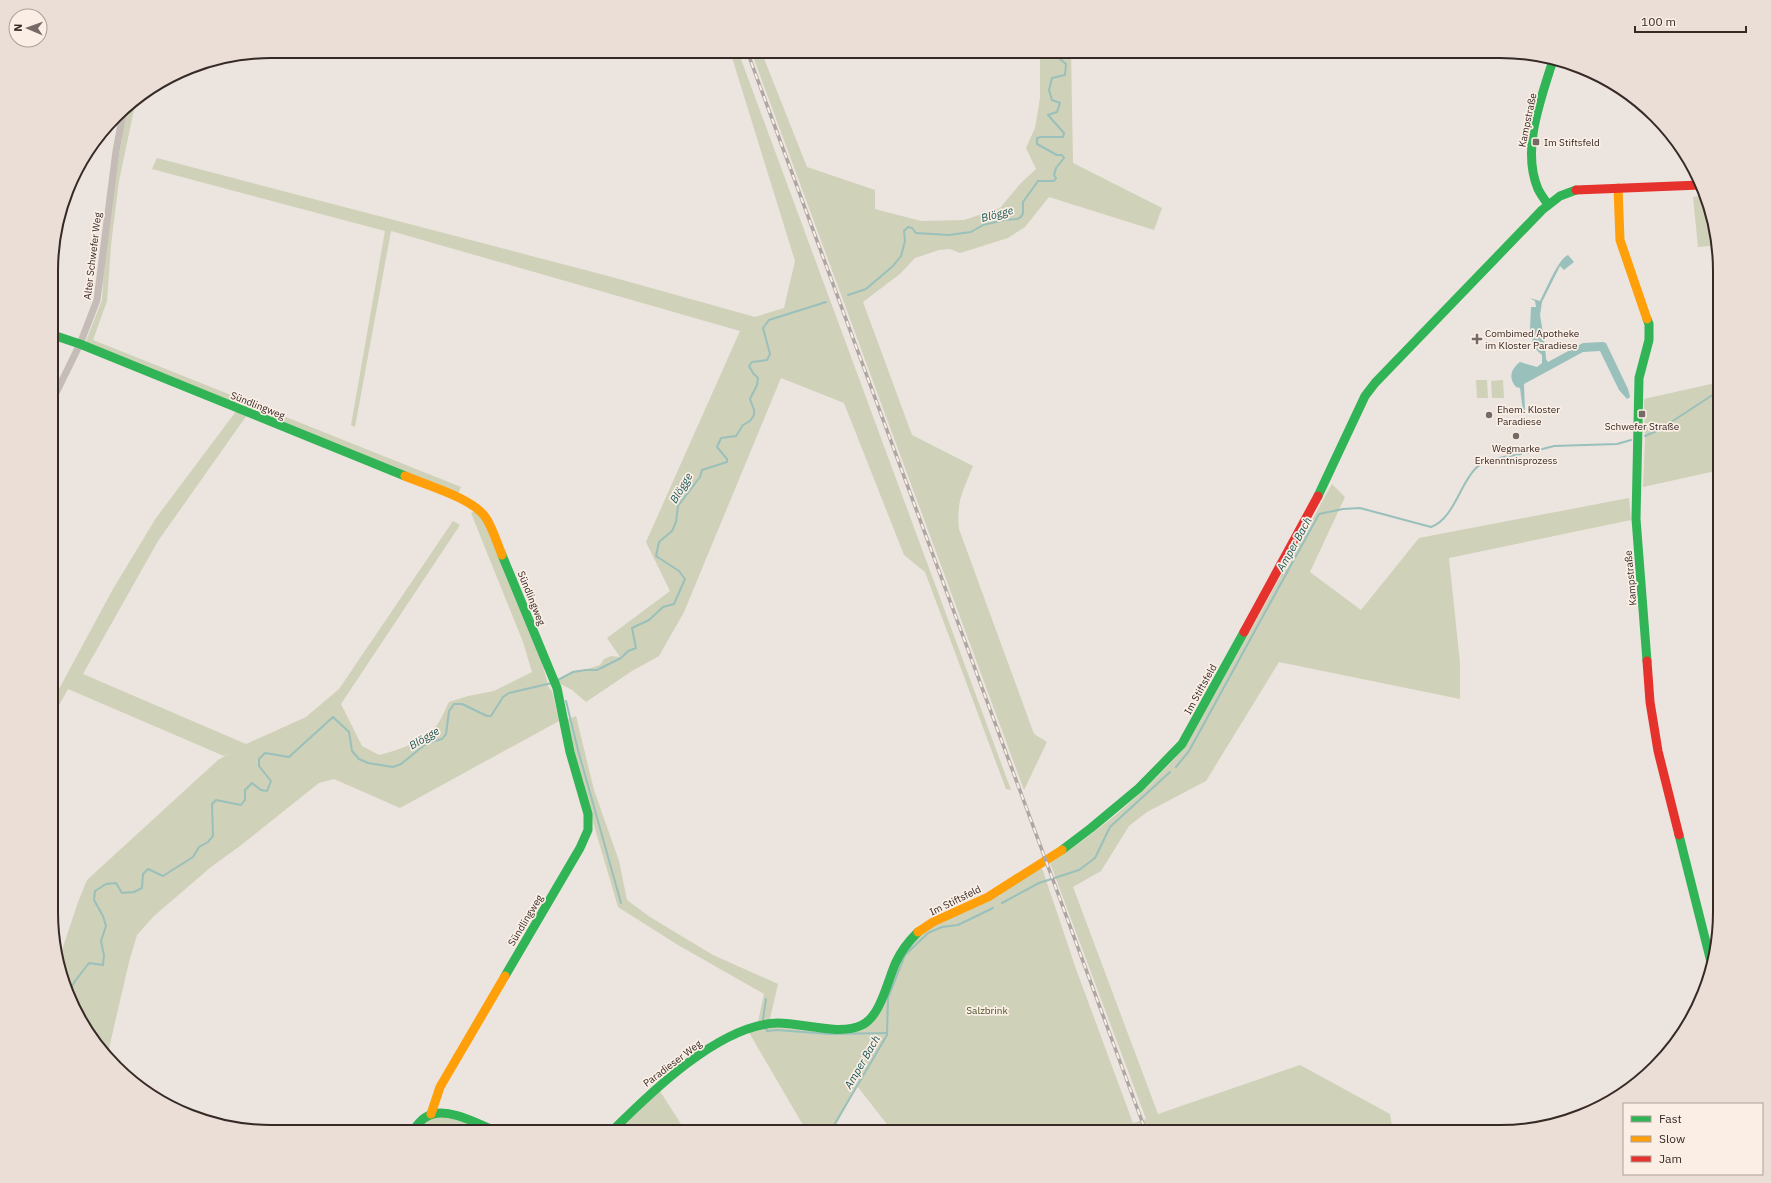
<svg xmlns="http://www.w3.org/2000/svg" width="1771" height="1183" font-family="'IBM Plex Sans',sans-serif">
	<rect width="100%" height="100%" fill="#ece4df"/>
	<g fill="#cfd1b8">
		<path d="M730,51H738L1011,790L1006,789L925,572L904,555L844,403L781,378L684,612L659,656L632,671L586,702L572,690L555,681L566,677L574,671L587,669L600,665L604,659L611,656L620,657L607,638L670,591L646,542L740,331L391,231L355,427L351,425L385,231L152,169L157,158L608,276L755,317L784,308L795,261Z"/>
		<path d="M751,51H761L807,167L875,190V209L921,221L964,220L1000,208L1020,184L1036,169L1026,148L1035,128L1040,98V51H1071L1073,163L1162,208L1154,230L1049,197L1025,227L1008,238L960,253L950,249L939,250L915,258L901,273L863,302L912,435L973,466C963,491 956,501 959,529L1034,734L1047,742L1024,790Z"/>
		<path d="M136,100L119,181L111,245L107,301L93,340L461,487L457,496L88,346L86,341L102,300L106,236L127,105Z"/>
		<path d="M1705,195L1712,214L1718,245L1698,247L1693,197Z"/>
		<path d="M1476,380H1487L1488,398H1477Z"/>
		<path d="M1503,380L1504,398H1492L1491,381Z"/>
		<path d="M1720,382V470L1643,487L1645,441L1644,399Z"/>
		<path d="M237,410L247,415L158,541L83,674L246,744L306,717L339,689L453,521L460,525L341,704L362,746L379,755C400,750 422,742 437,725C442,719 445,709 449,702L468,696L494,691L532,672L523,642L471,513L477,510L485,519L536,642L549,688L552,691L559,721L400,808L334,779L319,783L240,846L211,867L154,916L137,935L129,962L107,1057L81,1022L59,959L78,902L87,880L218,760L234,751L224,756L68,689L53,716V700L113,589L156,518Z"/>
		<path d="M1332,484L1345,497L1310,572L1361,610L1419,538L1629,498L1631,520L1449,558L1460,663V699L1279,662L1206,781L1147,812L1129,826L1101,871L1073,887L1158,1114L1300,1065L1390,1114L1393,1132H889L886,1123L857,1086L832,1132H807L747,1029L779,1025L864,1026L899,961L923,926L1042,868L1076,969L1133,1123L1146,1119L1050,863C1100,831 1147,791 1186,746Z"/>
		<path d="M576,716L594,790L619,861L627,900L650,917L713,955L778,984L769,1023L758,1022L764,994L678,945L618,907L572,751L565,720Z"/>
		<path d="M658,1088L686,1132H614Z"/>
		<path d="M445,1114L493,1132H414L433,1116Z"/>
	</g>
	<path fill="#9ac0bc" d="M1568,255L1574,262L1564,270L1560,266L1542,302L1540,315L1545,345L1546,359L1548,362L1583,343L1603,342L1606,343L1628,389L1630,397L1627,399L1619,390L1600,351L1583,352L1524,384L1525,411H1523L1520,388L1516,387C1508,378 1511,369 1520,362L1537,367L1542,363V355L1532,346L1533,333L1530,329L1531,307H1536L1535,301L1530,298L1540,301C1546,290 1558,259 1568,255Z"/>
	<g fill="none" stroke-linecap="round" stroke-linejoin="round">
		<g stroke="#9ac0bc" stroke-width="2">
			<path d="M848,295L866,289L893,266L901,256L905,241L904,231L908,227L912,228L916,233L949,235L971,232L983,225L1004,220L1017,219L1021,217L1023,213V202L1038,181H1054L1056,178L1054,175L1056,168L1064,158L1062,155H1057L1037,144V138L1041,137H1063L1064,133L1048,115L1057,112L1060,103L1052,100L1049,90L1052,78L1065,75L1066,64L1053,53L1055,51"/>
			<path d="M1645,436L1659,430L1714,394L1720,392"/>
			<path d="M1527,453L1554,446L1617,444L1631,440"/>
			<path d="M556,681L573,672L586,670H597L621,658L628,651L636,648L632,628L649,620L663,607L674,604L685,579L679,571L656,556L659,542L672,531L676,522L678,506L700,477L702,470L727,462V459L717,447L721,438L736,436L743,425L750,421L754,415V410L750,399L757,385L758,378L753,373L749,366L752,362L767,360L770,354L763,328L769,320L826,302"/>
			<path d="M566,701L578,750L621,903"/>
			<path d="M1176,767L1189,751L1319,514L1343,509L1360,508L1431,527C1454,518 1459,486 1475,469C1485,458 1507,457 1521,454"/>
			<path d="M1002,903L1039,883L1079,870L1095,858L1110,827L1170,772"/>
			<path d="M70,990L75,981L89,963L103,965L104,955L101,941L106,926L103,916L94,900L95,891L106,884L116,883L122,893L134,892L142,888L143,874L148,869L163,876L193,857L199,847L208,842L213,836L212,804L216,800L241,805L245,800V790L252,783L261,790L267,791L271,781L259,766V759L265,753L289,757L333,717L349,732L352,751L359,759L368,763L393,767L401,764L427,743L442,739L446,734L449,711L454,704H462L487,716H491L503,697L509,693L552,683"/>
			<path d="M763,1019L766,999"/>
			<path d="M766,1028L767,1031L777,1030L829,1034L887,1033"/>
			<path d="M830,1132L887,1035L888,998L905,955L928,933L942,927L958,925L993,908"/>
		</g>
		<path stroke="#c5bcb7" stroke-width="7" d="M53,399L80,344L97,300L116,151L124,108"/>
		<g stroke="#30b455" stroke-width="9">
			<path d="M1548,205C1545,200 1541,195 1538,189C1521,149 1541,99 1553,60"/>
			<path d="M53,335L80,344L405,476"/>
			<path d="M1318,496L1365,396L1375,383L1542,210L1560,196L1576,190"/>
			<path d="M502,555L557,688L570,752L588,814V830L580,848L505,976"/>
			<path d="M1647,661L1636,519L1639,378L1649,340V324L1647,319"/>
			<path d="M1679,835L1712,966"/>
			<path d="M1062,850L1091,828L1139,788L1182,744L1244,632"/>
			<path d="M412,1132C417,1125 422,1118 430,1115C449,1107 480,1125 498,1132"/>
			<path d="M611,1132C650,1093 720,1024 778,1023C803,1023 840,1036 862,1025C881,1016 888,979 896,962C901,951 909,941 918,932"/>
		</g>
		<g stroke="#ff9f0a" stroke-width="9">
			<path d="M1618,188L1620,240L1647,319"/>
			<path d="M405,476C428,486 473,498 486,518C493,529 497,543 502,555"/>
			<path d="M918,932L933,922L988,897L1062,850"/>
			<path d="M431,1114L440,1087L505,976"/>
		</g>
		<g stroke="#e5322d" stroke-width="9">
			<path d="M1576,190L1700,185"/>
			<path d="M1244,632L1318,496"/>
			<path d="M1647,661L1650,702L1658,751L1679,835"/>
		</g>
		<g stroke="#ada6a2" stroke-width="3.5">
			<path id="rail" d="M747,51L1146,1132"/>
		</g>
		<use href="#rail" stroke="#faeee5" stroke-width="2" stroke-dasharray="6" stroke-linecap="butt"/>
	</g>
	<g fill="#766a67" stroke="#faeee5" stroke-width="1.5">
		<rect x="1532" y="138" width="8" height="8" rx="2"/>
		<path d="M1475 333h4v4h4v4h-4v4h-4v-4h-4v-4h4z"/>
		<rect x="1638" y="410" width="8" height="8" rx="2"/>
		<circle cx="1489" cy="415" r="4"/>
		<circle cx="1516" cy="436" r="4"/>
	</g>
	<g text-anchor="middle" stroke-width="3.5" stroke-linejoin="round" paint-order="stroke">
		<g font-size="10" fill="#362926" stroke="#faeee5">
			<text transform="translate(1527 120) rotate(-78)" y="4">Kampstraße</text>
			<text transform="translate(92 256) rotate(-83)" y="4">Alter Schwefer Weg</text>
			<text transform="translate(258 405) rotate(22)" y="4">Sündlingweg</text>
			<text transform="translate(1630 578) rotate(-95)" y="4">Kampstraße</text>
			<text transform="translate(532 598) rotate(68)" y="4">Sündlingweg</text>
			<text transform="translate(1200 689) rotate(-61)" y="4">Im Stiftsfeld</text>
			<text transform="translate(955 900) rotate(-26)" y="4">Im Stiftsfeld</text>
			<text transform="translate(525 920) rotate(-59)" y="4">Sündlingweg</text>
			<text transform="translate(672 1063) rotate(-37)" y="4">Paradieser Weg</text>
		</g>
		<g font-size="10" fill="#362926" stroke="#faeee5" text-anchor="start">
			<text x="1544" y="146">Im Stiftsfeld</text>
			<text x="1485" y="337">Combimed Apotheke<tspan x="1485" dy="12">im Kloster Paradiese</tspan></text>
			<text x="1497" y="413">Ehem. Kloster<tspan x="1497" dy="12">Paradiese</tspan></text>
			<text x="1642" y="430" text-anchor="middle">Schwefer Straße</text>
			<text x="1516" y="452" text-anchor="middle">Wegmarke<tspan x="1516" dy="12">Erkenntnisprozess</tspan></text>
		</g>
		<g font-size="10" fill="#495529" stroke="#faeee5">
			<text x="987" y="1014">Salzbrink</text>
		</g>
		<g font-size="11" font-style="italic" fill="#1a5856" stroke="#faeee5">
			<text transform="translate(997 214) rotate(-15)" y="4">Blögge</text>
			<text transform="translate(681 488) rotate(-59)" y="4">Blögge</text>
			<text transform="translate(1294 544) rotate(-61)" y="4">Amper Bach</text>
			<text transform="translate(424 738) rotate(-31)" y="4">Blögge</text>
			<text transform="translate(862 1062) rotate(-60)" y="4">Amper Bach</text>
		</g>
	</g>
	<path d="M0 0H1771V1183H0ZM271 58H1500A213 213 0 0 1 1713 271V912A213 213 0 0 1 1500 1125H271A213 213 0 0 1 58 912V271A213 213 0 0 1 271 58Z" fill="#eaded6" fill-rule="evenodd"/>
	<path fill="none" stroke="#362926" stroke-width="2" d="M271 58H1500A213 213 0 0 1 1713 271V912A213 213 0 0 1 1500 1125H271A213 213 0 0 1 58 912V271A213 213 0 0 1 271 58Z"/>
	<rect x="1623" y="1103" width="140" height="72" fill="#faeee5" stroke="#ac9f99"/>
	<rect x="1631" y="1116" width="20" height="6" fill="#30b455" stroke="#ac9f99"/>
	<text x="1659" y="1123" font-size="12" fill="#362926">Fast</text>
	<rect x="1631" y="1136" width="20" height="6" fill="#ff9f0a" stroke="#ac9f99"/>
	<text x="1659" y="1143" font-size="12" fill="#362926">Slow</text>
	<rect x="1631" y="1156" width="20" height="6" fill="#e5322d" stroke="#ac9f99"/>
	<text x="1659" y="1163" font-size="12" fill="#362926">Jam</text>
	<g transform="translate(28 28) rotate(272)"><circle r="19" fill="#faeee5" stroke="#ac9f99"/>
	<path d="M0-3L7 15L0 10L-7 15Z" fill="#766a67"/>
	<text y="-6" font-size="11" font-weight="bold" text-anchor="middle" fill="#362926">N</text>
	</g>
	<path d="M1635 26v6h111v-6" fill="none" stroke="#362926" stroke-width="2"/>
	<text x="1641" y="26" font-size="12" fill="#362926" stroke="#faeee5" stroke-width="3" paint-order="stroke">100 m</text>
</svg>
